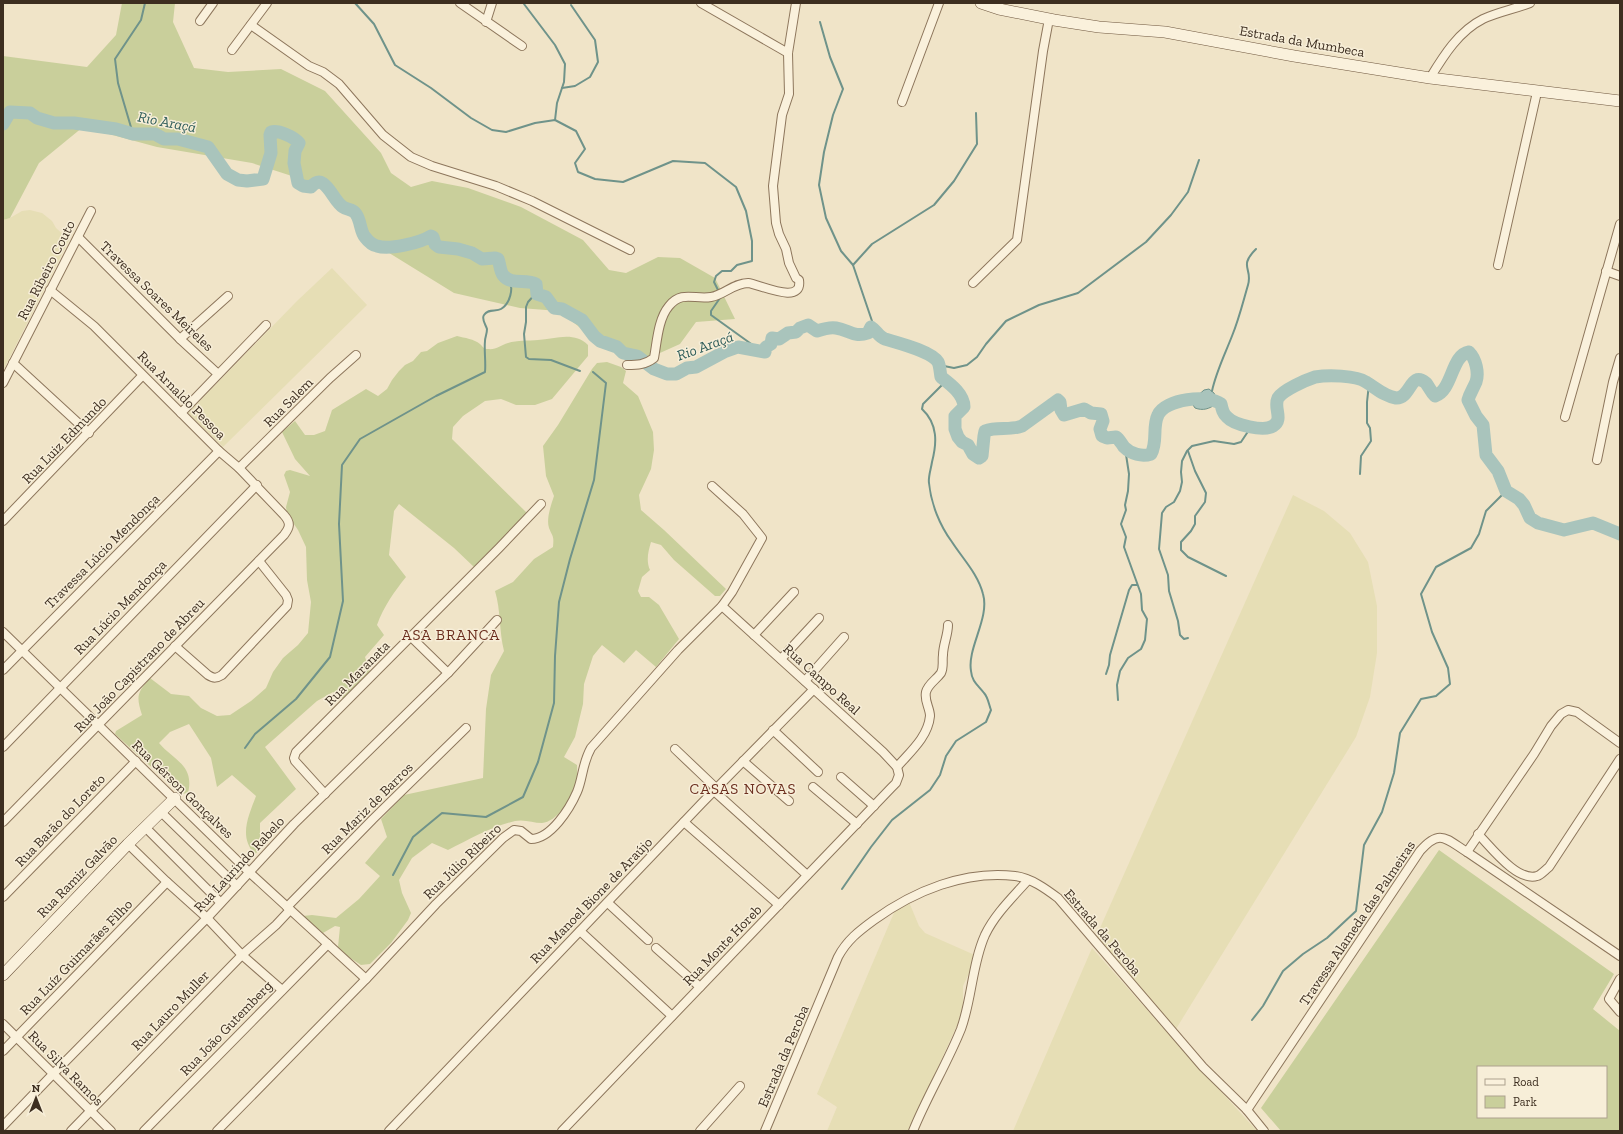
<svg xmlns="http://www.w3.org/2000/svg" width="1623" height="1134" font-family="'Zilla Slab',serif">
	<rect width="100%" height="100%" fill="#f0e4c8"/>
	<g fill="#e6deb5">
		<path d="M30,210L42,213L52,221L56,228L69,240L3,371V220L10,218L22,211Z"/>
		<path d="M332,268L367,305L223,447L188,413L297,301Z"/>
		<path d="M1293,495L1324,511L1350,533L1368,562L1377,606V653L1370,697L1356,737L1176,1029L1096,937Z"/>
		<path d="M909,902L919,926L925,933L977,956L963,986V1012L909,1131H827L837,1107L817,1094L896,908Z"/>
		<path d="M1092,948L1172,1038L1257,1131H1013Z"/>
	</g>
	<g fill="#c9cf9b" fill-rule="evenodd">
		<path d="M122,3H175L173,22L194,68L228,72L281,69L325,91L381,153L391,173L411,187L432,181L468,188L521,207L583,240L609,270L626,273L658,257L680,258L715,278L735,319L696,322L680,344L651,357L602,345L559,311L520,308L454,293L373,243L332,189L252,163L157,147L83,127L39,163L10,218L3,220V56L87,67L116,35Z"/>
		<path d="M457,336C465,338 474,339 480,344C483,347 484,349 488,349C496,350 501,345 508,343C517,340 529,341 538,340C555,339 574,331 588,345V356L552,399L535,405H516L501,399L485,401L463,416L453,427L452,439L527,513L474,567L454,548L399,504L394,511L389,555L406,577C394,592 384,606 377,625L384,635L365,657L370,672L344,699L333,692L317,701L265,747L296,789L260,823V839L264,846L255,854C238,837 249,815 256,796L232,775L217,787L211,758L189,724L170,732L159,743C173,760 195,765 188,793L181,794L115,734L116,731L142,715C136,696 137,693 150,678L171,694L189,696L201,708L217,716L230,715L251,701L266,688L273,672L283,658L298,645L308,633L311,602L307,580L306,547L298,530L287,514L286,507L290,492L284,475L286,471L290,470L310,476L295,459L282,432L295,421L305,435H314L325,431L332,410L366,389L378,396L387,389L392,380L399,371L405,365L413,361L421,352L427,351L438,343Z"/>
		<path d="M607,362L621,367L626,371L623,383L638,396L653,432L654,450L651,469L639,495L641,510L664,530L726,589L720,596H715L674,560L661,545L651,542C648,552 646,561 650,570L642,577L638,591L641,597H649L659,605L679,639L656,667L636,650L624,663L602,645L593,656L584,684L583,704L575,737L564,757L577,765C577,772 578,780 576,786C573,799 556,822 542,823C533,823 525,819 515,821C491,827 470,839 448,850L432,843L412,858L399,880L402,893L411,913L408,920L391,943L370,964L361,965L341,952L338,947L340,927L335,926L323,933L303,916L312,915L336,918L359,899L380,876L365,863L387,837L381,819L404,795L483,778L486,709L491,675L504,651C499,631 501,611 495,591L513,582L534,559L553,547C554,535 553,538 549,528C546,519 551,505 554,496L546,476L543,446L558,425L592,369L597,363Z"/>
		<path d="M1439,850L1614,974L1593,1009L1620,1031V1131H1281L1261,1108ZM1478,1067H1606V1117H1478Z"/>
	</g>
	<path fill="#a9c4bc" stroke="#6f938a" d="M1209,389L1214,393L1217,400L1216,404C1209,409 1203,411 1195,408L1193,405L1195,398L1204,390Z"/>
	<g fill="none" stroke-linecap="round" stroke-linejoin="round">
		<g stroke="#6f938a" stroke-width="2">
			<path d="M355,3L374,24L395,65L431,88L471,118L492,130L506,132L535,123L555,120L576,131L585,149L575,163L578,172L595,179L623,182L673,161L705,163L736,187L746,211L752,241V261L737,265L731,271H722L716,276L714,282L719,292"/>
			<path d="M524,4L555,45L565,64L564,82L557,103L555,120"/>
			<path d="M820,22L830,57L843,89L833,115L824,152L819,185L826,218L841,251L853,265L872,321V328"/>
			<path d="M562,88L575,86L590,77L598,62L595,40L571,5"/>
			<path d="M133,134L118,83L115,59L141,20L145,3"/>
			<path d="M853,265L872,244L934,205L954,181L977,144L976,113"/>
			<path d="M537,292L528,302L526,307V322L524,334L526,357L529,359L551,360L580,371"/>
			<path d="M720,298L711,311V315L761,351"/>
			<path d="M939,365L954,368L967,365L977,357L986,344L1006,321L1039,305L1078,293L1146,242L1171,215L1188,192L1199,160"/>
			<path d="M1212,391C1216,372 1225,354 1232,336C1239,319 1243,302 1248,285C1253,268 1238,267 1256,249"/>
			<path d="M1188,451L1195,471L1206,493L1205,502L1195,516V524L1191,531L1181,542V550L1188,557L1226,576"/>
			<path d="M1360,474L1361,456L1371,441L1370,428L1367,423V402L1369,384"/>
			<path d="M1188,638L1184,639L1180,635L1178,621L1169,591L1168,575L1159,549L1162,513L1166,507L1174,502L1180,491L1182,482L1181,472L1182,461L1187,451L1192,446L1214,441L1234,444L1241,442L1251,427"/>
			<path d="M1106,674L1109,665L1110,655L1129,590L1132,585H1137"/>
			<path d="M1118,700L1117,685L1120,671L1128,658L1141,649L1145,640L1147,619L1142,610L1141,594L1124,547L1126,537L1121,524L1126,510L1125,505L1128,491L1129,474L1125,448"/>
			<path d="M245,748L255,734L296,699L330,657L343,601L339,524L342,465L360,439L436,396L485,372C486,362 484,351 485,341C485,337 487,334 487,329C486,325 481,319 484,315C488,308 496,312 501,309C510,304 514,288 509,280"/>
			<path d="M393,875L413,837L442,813L486,817L523,797L538,762L554,703L555,656L559,602L570,559L594,480L606,383L593,372"/>
			<path d="M842,889L871,847L892,820L930,790L940,775L946,756L956,741L986,722L991,710C989,705 988,697 984,693C978,685 972,682 971,671C967,648 990,618 983,594C978,574 963,559 952,542C940,526 931,504 929,483C928,477 931,469 932,462C937,443 938,424 922,409L923,404L946,381"/>
			<path d="M1252,1020L1263,1006L1283,971L1303,954L1327,938L1356,911L1364,845L1382,812L1394,773L1400,733L1421,699L1436,696L1450,684L1448,668L1432,632L1421,594L1436,567L1471,548L1479,534L1486,511L1506,491"/>
		</g>
		<path stroke="#a9c4bc" stroke-width="13" d="M3,124L10,112L30,113L37,118L54,123H74L116,129L133,134H155L164,139H178L208,147L227,174L238,180L247,181L263,179L271,153L270,135L271,132C279,130 294,137 299,143L295,151L294,163L298,183L303,186L311,187C325,171 332,200 343,207C347,210 353,209 356,214C361,221 360,231 365,237C368,241 372,245 377,246C389,250 420,243 431,236L433,237L435,244L439,247L458,249L472,253L482,259L495,258L498,259C500,264 500,271 503,275C511,286 526,278 536,284L537,294L546,297L554,308L562,309L582,320L594,336L600,341L617,347L623,353L637,356L654,369L667,374H676L687,368L696,367L724,352L738,347L765,352L766,347L771,344L772,338L779,339L788,333L796,332L800,328L808,325L817,331C823,329 830,327 836,328C849,330 854,338 868,333L871,327C876,330 879,337 885,339C898,343 931,351 938,362C940,366 940,372 941,377C950,384 964,394 964,407L955,416V429L958,437L962,442L968,445L973,454L979,458L982,456L984,436L985,431C997,426 1010,431 1022,426L1058,400L1060,402L1061,410L1064,415L1084,409L1091,413L1101,414L1103,421L1100,429L1102,436L1107,438L1116,437C1119,439 1121,443 1124,447C1131,454 1142,457 1151,454C1158,442 1152,427 1158,415C1165,399 1208,394 1221,404C1222,409 1223,414 1227,417C1234,425 1264,432 1273,426C1284,419 1273,408 1278,398C1283,390 1306,380 1315,377C1327,375 1356,375 1366,382C1376,388 1384,396 1396,398C1411,399 1410,370 1426,383C1429,387 1431,392 1435,396C1453,390 1451,355 1469,352C1476,359 1479,373 1476,382C1473,389 1470,393 1468,400L1476,416L1483,425L1486,455L1498,471L1506,491L1519,499L1524,505L1530,518L1538,523L1564,530L1593,523L1620,534"/>
		<g stroke="#8d765c" stroke-width="10">
			<g id="street">
				<path d="M460,3L522,46"/>
				<path d="M701,3L788,53"/>
				<path d="M200,21L213,3"/>
				<path d="M486,22L492,3"/>
				<path d="M251,25L309,66L323,72L339,84L383,135L411,157L432,166L496,186L532,201L630,250"/>
				<path d="M232,50L267,3"/>
				<path d="M1430,78C1444,55 1459,31 1483,19C1498,12 1515,9 1530,3"/>
				<path d="M902,102L939,3"/>
				<path d="M78,237L180,339L218,374"/>
				<path d="M1498,265L1537,92"/>
				<path d="M1606,271L1620,276"/>
				<path d="M973,283L1017,240L1043,51L1049,19"/>
				<path d="M180,339L228,296"/>
				<path d="M13,363L89,433"/>
				<path d="M627,365C637,365 645,365 654,358C657,342 658,319 669,306C682,290 695,300 711,297C724,295 734,283 748,283C759,284 803,306 799,280L796,278L789,263L786,249L779,234L776,223L773,186L782,115L789,94L788,53L796,3"/>
				<path d="M3,383L91,211"/>
				<path d="M181,413L266,325"/>
				<path d="M1565,417L1620,224"/>
				<path d="M1597,460L1613,382L1620,358"/>
				<path d="M239,468L330,378L356,355"/>
				<path d="M3,521L142,376"/>
				<path d="M3,632L249,872L366,979"/>
				<path d="M754,635L794,592"/>
				<path d="M410,636L448,673"/>
				<path d="M175,646L208,675C214,679 217,678 222,675L287,606L288,600L286,595L259,561"/>
				<path d="M781,659L819,618"/>
				<path d="M3,670L219,451"/>
				<path d="M805,681L844,637"/>
				<path d="M773,730L818,772"/>
				<path d="M3,747L257,485"/>
				<path d="M675,749L716,788"/>
				<path d="M743,761L789,801"/>
				<path d="M897,767C910,752 928,737 930,716C930,708 924,701 926,692C928,684 936,680 941,673C944,667 942,661 943,655C943,645 948,635 948,625"/>
				<path d="M841,777L874,806"/>
				<path d="M813,787L857,824"/>
				<path d="M714,791L807,875"/>
				<path d="M325,794L295,761L294,758L296,752L499,548L541,504"/>
				<path d="M161,812L237,886"/>
				<path d="M3,822L284,535C290,527 291,523 284,515L239,468L219,451L94,326L50,290"/>
				<path d="M684,822L779,905"/>
				<path d="M145,827L220,902"/>
				<path d="M1478,834C1491,847 1517,882 1537,876C1541,875 1545,870 1549,867L1620,759"/>
				<path d="M128,844L167,882L207,918L242,955L282,990"/>
				<path d="M1467,852L1534,754L1551,726L1561,714L1568,710L1577,712L1620,743"/>
				<path d="M3,897L136,761"/>
				<path d="M608,903L648,940"/>
				<path d="M287,907L373,819L466,728"/>
				<path d="M580,931L672,1016"/>
				<path d="M656,948L700,987"/>
				<path d="M1620,979L1609,999L1620,1012"/>
				<path d="M3,1024L111,1131"/>
				<path d="M3,1051L167,882"/>
				<path d="M1247,1110L1420,851C1440,828 1446,839 1467,852L1620,956"/>
				<path d="M3,1126L53,1074L207,918L294,824L448,673L497,620"/>
				<path d="M71,1131L242,955L276,925L290,910"/>
				<path d="M144,1131L328,944"/>
				<path d="M217,1131L366,979L436,904L503,838L514,830L521,831L531,839C551,839 570,808 577,792C583,778 582,764 591,748L678,650L722,606L732,592L762,538L743,514L712,486"/>
				<path d="M389,1131L702,803L814,689"/>
				<path d="M562,1131L891,788L896,783L899,775L897,767L883,752L722,606"/>
				<path d="M700,1131L740,1086"/>
				<path d="M765,1131L838,957C847,940 859,931 874,920C914,891 965,870 1015,876C1031,878 1046,889 1058,898L1203,1067L1247,1110L1264,1131"/>
				<path d="M913,1131C927,1096 947,1064 961,1029C972,999 972,964 985,935C995,914 1013,897 1028,880"/>
			</g>
		</g>
		<g stroke="#6f573f" stroke-width="12">
			<g id="secondary">
				<path d="M981,3L999,9L1054,20L1099,27L1165,32L1294,56L1430,78L1620,101"/>
				<path d="M3,975L128,844L175,798"/>
			</g>
		</g>
		<use href="#street" stroke="#faf1dc" stroke-width="8"/>
		<use href="#secondary" stroke="#faf1dc" stroke-width="11"/>
	</g>
	<g text-anchor="middle" stroke-width="3" stroke-linejoin="round" paint-order="stroke">
		<g font-size="14" fill="#3d2e20" stroke="#f7eed8">
			<text transform="translate(1302 41) rotate(10)" y="5">Estrada da Mumbeca</text>
			<text transform="translate(46 270) rotate(-63)" y="5">Rua Ribeiro Couto</text>
			<text transform="translate(157 296) rotate(44)" y="5">Travessa Soares Meireles</text>
			<text transform="translate(182 395) rotate(45)" y="5">Rua Arnaldo Pessoa</text>
			<text transform="translate(288 402) rotate(-45)" y="5">Rua Salem</text>
			<text transform="translate(64 440) rotate(-46)" y="5">Rua Luiz Edmundo</text>
			<text transform="translate(102 551) rotate(-45)" y="5">Travessa Lúcio Mendonça</text>
			<text transform="translate(120 607) rotate(-46)" y="5">Rua Lúcio Mendonça</text>
			<text transform="translate(139 665) rotate(-46)" y="5">Rua João Capistrano de Abreu</text>
			<text transform="translate(357 673) rotate(-45)" y="5">Rua Maranata</text>
			<text transform="translate(822 679) rotate(42)" y="5">Rua Campo Real</text>
			<text transform="translate(183 789) rotate(44)" y="5">Rua Gérson Gonçalves</text>
			<text transform="translate(367 808) rotate(-45)" y="5">Rua Mariz de Barros</text>
			<text transform="translate(60 820) rotate(-46)" y="5">Rua Barão do Loreto</text>
			<text transform="translate(462 861) rotate(-44)" y="5">Rua Júlio Ribeiro</text>
			<text transform="translate(239 864) rotate(-47)" y="5">Rua Laurindo Rabelo</text>
			<text transform="translate(77 876) rotate(-46)" y="5">Rua Ramiz Galvão</text>
			<text transform="translate(591 900) rotate(-46)" y="5">Rua Manoel Bione de Araújo</text>
			<text transform="translate(1357 923) rotate(-56)" y="5">Travessa Alameda das Palmeiras</text>
			<text transform="translate(1103 932) rotate(49)" y="5">Estrada da Peroba</text>
			<text transform="translate(722 945) rotate(-46)" y="5">Rua Monte Horeb</text>
			<text transform="translate(76 957) rotate(-46)" y="5">Rua Luíz Guimarães Filho</text>
			<text transform="translate(170 1010) rotate(-46)" y="5">Rua Lauro Muller</text>
			<text transform="translate(226 1028) rotate(-46)" y="5">Rua João Gutemberg</text>
			<text transform="translate(783 1056) rotate(-67)" y="5">Estrada da Peroba</text>
			<text transform="translate(66 1068) rotate(45)" y="5">Rua Silva Ramos</text>
		</g>
		<g font-size="15" font-style="italic" fill="#2f5d5a" stroke="#f7eed8">
			<text transform="translate(167 122) rotate(11)" y="5">Rio Araçá</text>
			<text transform="translate(705 346) rotate(-20)" y="5">Rio Araçá</text>
		</g>
		<g font-size="15" letter-spacing="1" fill="#6b2e1e" stroke="#f7eed8">
			<text x="451" y="640">ASA BRANCA</text>
			<text x="743" y="794">CASAS NOVAS</text>
		</g>
	</g>
	<rect width="1623" height="1134" fill="none" stroke="#3d2e20" stroke-width="8"/>
	<rect x="1477" y="1066" width="130" height="52" fill="#f7eed8" stroke="#ada18e"/>
	<rect x="1485" y="1079" width="20" height="6" fill="#faf1dc" stroke="#ada18e"/>
	<text x="1513" y="1086" font-size="12" fill="#3d2e20">Road</text>
	<rect x="1485" y="1096" width="20" height="12" fill="#c9cf9b" stroke="#ada18e"/>
	<text x="1513" y="1106" font-size="12" fill="#3d2e20">Park</text>
	<g transform="translate(36 1098)" stroke="#f7eed8" stroke-width="3" paint-order="stroke">
	<path d="M0-3L7 15L0 10L-7 15Z" fill="#3d2e20"/>
	<text y="-6" font-size="11" font-weight="bold" text-anchor="middle" fill="#3d2e20">N</text>
	</g>
</svg>
